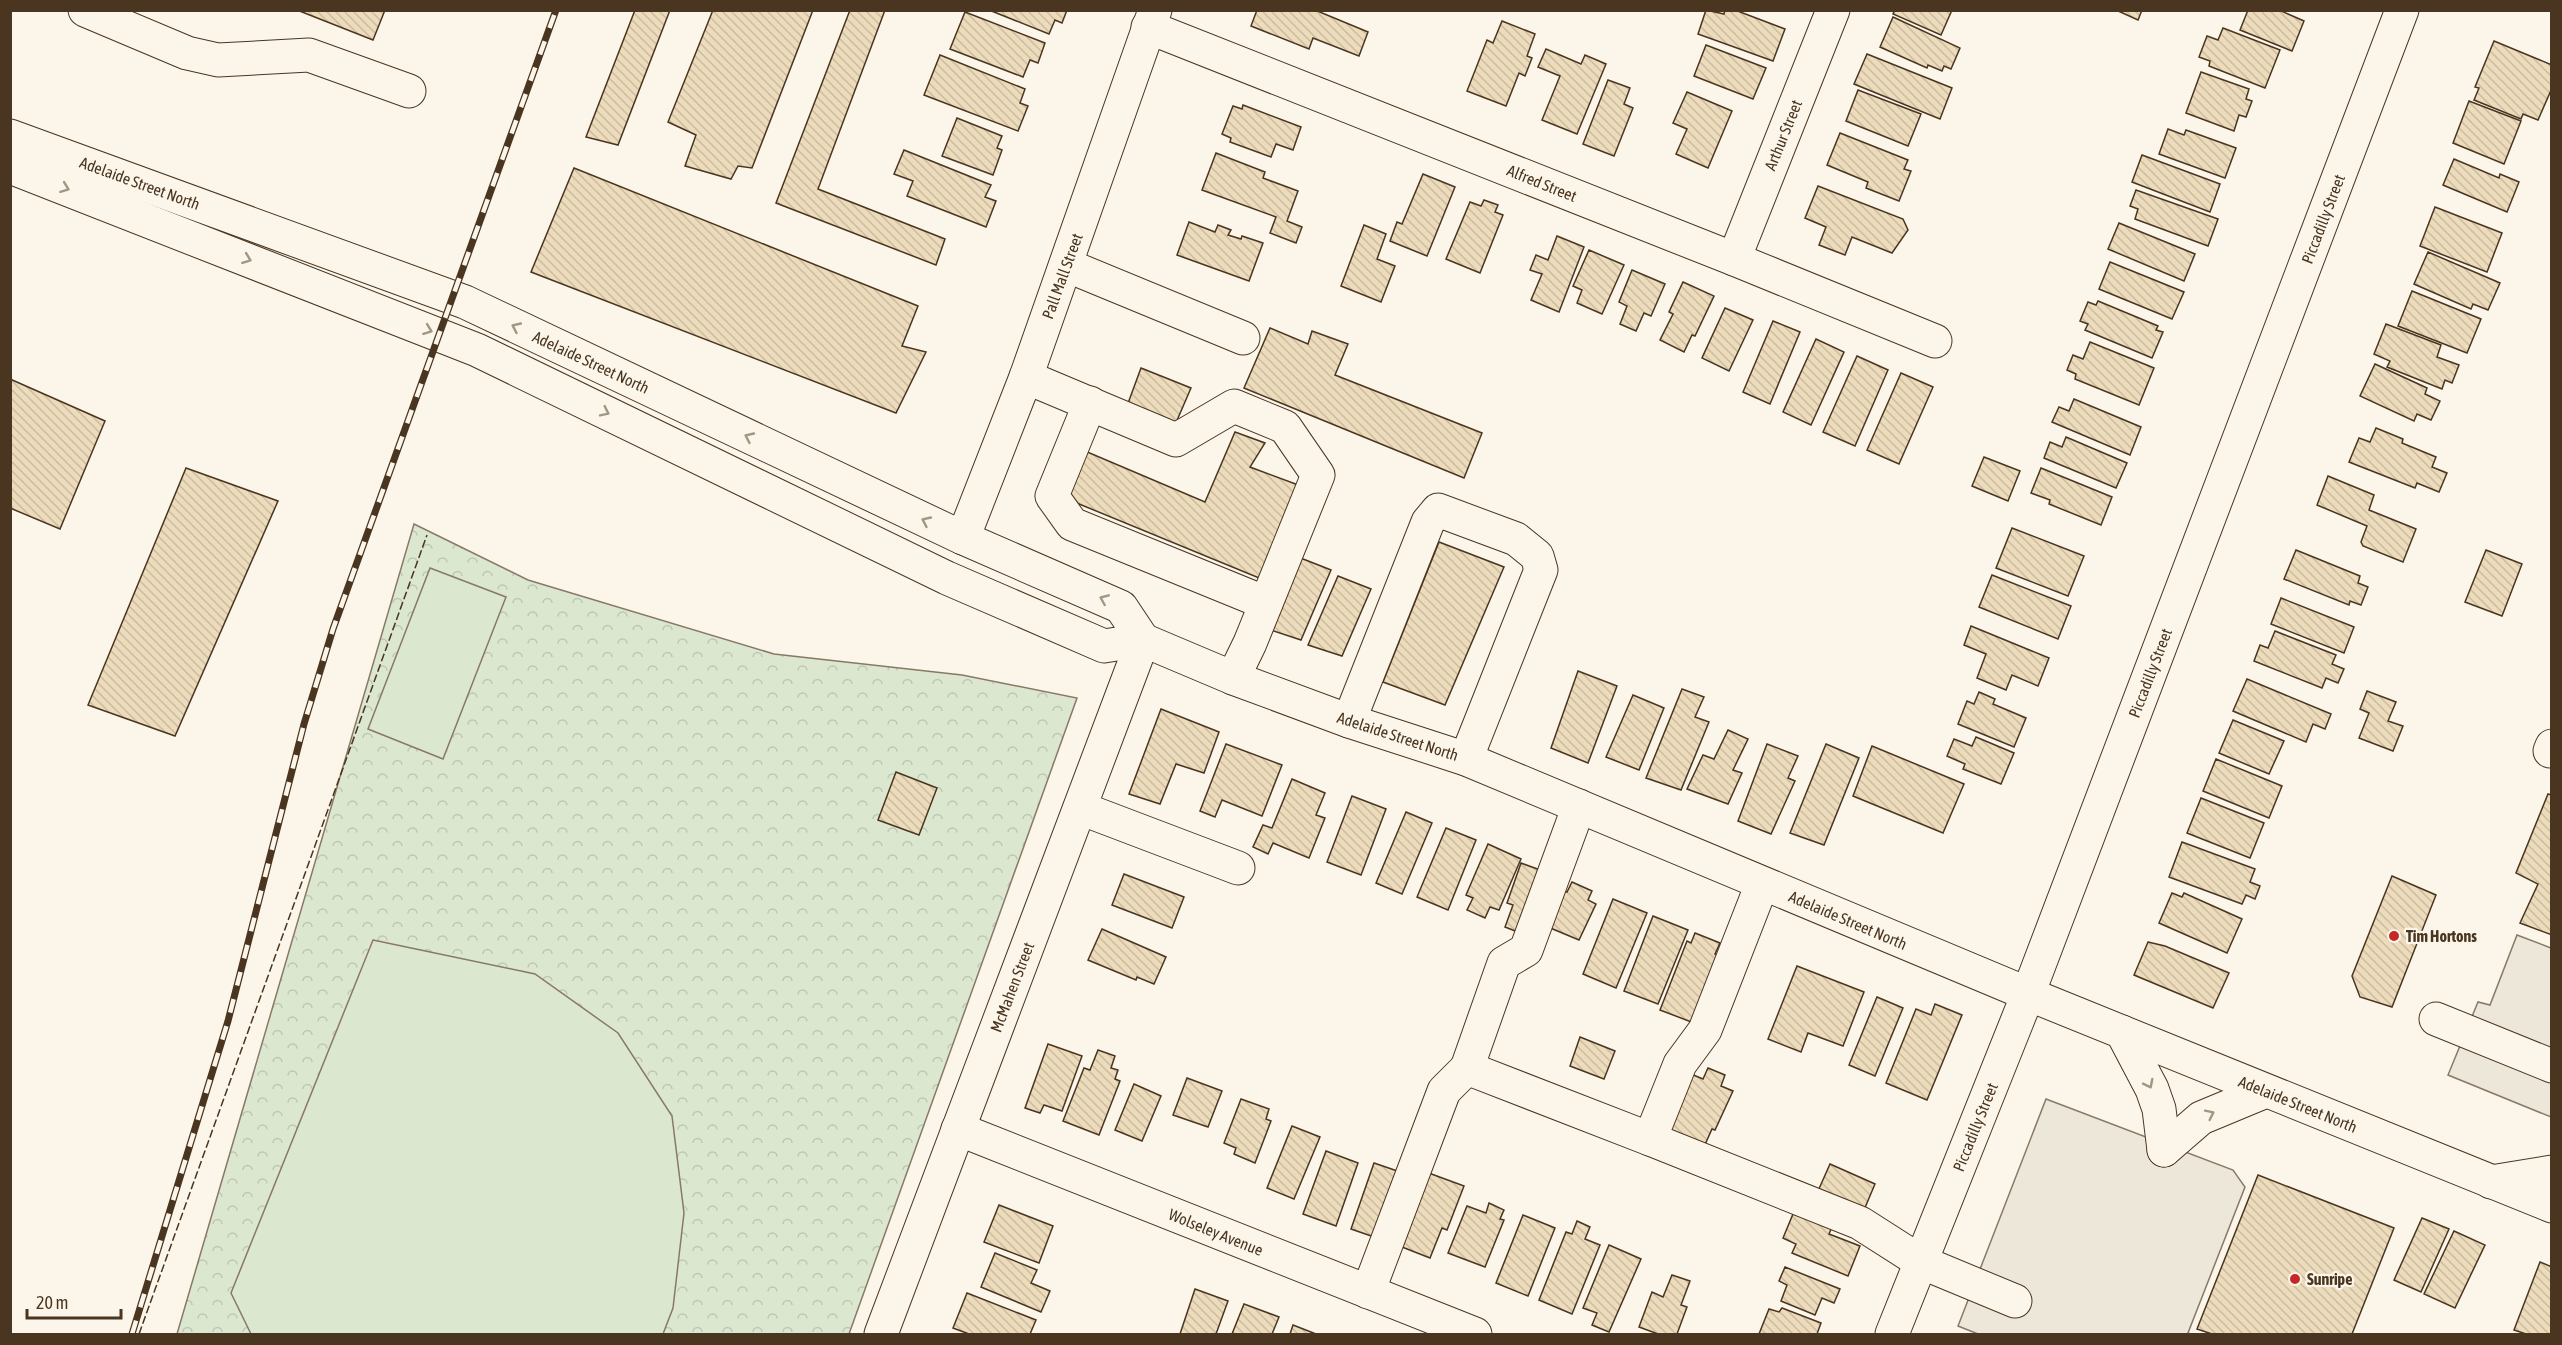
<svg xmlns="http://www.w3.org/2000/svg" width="2562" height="1345" font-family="'Asap Condensed',sans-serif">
	<defs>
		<pattern id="park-crowns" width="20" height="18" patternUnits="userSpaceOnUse" patternTransform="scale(1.5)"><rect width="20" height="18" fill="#dce7d0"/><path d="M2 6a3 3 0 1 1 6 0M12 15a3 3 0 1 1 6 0" fill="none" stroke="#bec7b2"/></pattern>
		<pattern id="building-back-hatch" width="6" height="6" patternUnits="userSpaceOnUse" patternTransform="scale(1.5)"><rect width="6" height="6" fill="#ecdcbc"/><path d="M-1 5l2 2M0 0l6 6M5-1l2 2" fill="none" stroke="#ccbda1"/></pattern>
	</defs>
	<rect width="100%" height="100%" fill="#fbf6e9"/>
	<path fill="url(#park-crowns)" stroke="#887966" stroke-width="1.5" d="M414,524L528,580L774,654L962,675L1077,698L849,1334H177Z"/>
	<g fill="#dce7d0" stroke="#887966" stroke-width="1.5">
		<path d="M430,568L506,597L443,759L368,729Z"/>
		<path d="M373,940L535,974L618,1033L672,1116L684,1213L673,1308L663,1334H251L231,1293Z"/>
	</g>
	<g fill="#ede7d9" stroke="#887966" stroke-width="1.5">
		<path d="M2517,935L2551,948V1117L2448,1075L2478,1002L2490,1005Z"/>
		<path d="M2046,1099L2233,1170L2245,1187L2188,1333L2190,1334H1978L1958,1326Z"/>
	</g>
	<g fill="url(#building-back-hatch)" stroke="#4a3520" stroke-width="1.5">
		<path d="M297,10H385L373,40Z"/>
		<path d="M635,10H670L618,145L586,137Z"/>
		<path d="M713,10H813L752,168L738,166L731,179L685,166L696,135L668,122Z"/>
		<path d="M850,10H885L818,189L945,239L936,265L776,203Z"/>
		<path d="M989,10H1067L1062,23L1055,20L1049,34Z"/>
		<path d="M1257,10H1315L1368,32L1359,56L1313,38L1309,49L1251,26Z"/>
		<path d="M1706,10L1724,14L1725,10H1735L1785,29L1773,61L1698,34Z"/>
		<path d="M1895,10H1952L1941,35L1893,14Z"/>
		<path d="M2116,10H2142L2138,20Z"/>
		<path d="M2248,10H2279L2304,21L2292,51L2240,30Z"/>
		<path d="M965,12L1045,43L1038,63L1030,60L1023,77L950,49Z"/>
		<path d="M1893,17L1960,48L1951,69L1944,66L1942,71L1928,65L1927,68L1880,47Z"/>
		<path d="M1502,21L1535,34L1527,56L1532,58L1525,76L1519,73L1506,106L1467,91L1487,40L1493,43Z"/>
		<path d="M2223,28L2280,50L2265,88L2209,66L2210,61L2199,57L2207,36L2218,40Z"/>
		<path d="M2494,41L2552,65V88L2538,120L2523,114L2521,119L2474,100L2479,88L2475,87Z"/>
		<path d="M1706,45L1766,68L1753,99L1694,76Z"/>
		<path d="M1546,49L1581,64L1585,55L1606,64L1577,134L1542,120L1560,76L1538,67Z"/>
		<path d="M1867,54L1952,88L1940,119L1854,84Z"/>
		<path d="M940,55L1025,89L1020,103L1028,106L1018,131L924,95Z"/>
		<path d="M2201,72L2249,89L2246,99L2252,101L2246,117L2239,115L2234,131L2186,113Z"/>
		<path d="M1608,80L1630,88L1624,104L1633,108L1614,156L1583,144Z"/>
		<path d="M1858,90L1921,114L1908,146L1846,121Z"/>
		<path d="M1687,92L1732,111L1708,168L1676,154L1687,129L1673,123Z"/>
		<path d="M2469,101L2521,121L2504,164L2453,143Z"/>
		<path d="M1243,105L1301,127L1293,150L1276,144L1271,157L1230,142L1231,138L1222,134L1233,106L1242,109Z"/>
		<path d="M957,118L1002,136L997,148L1002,150L993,175L942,156Z"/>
		<path d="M2168,129L2184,135L2186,130L2236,148L2225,178L2159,154Z"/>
		<path d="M1840,133L1908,160L1904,169L1911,171L1899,201L1866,188L1868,182L1827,165Z"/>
		<path d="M904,150L991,185L985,197L996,201L986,227L907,196L913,181L894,174Z"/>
		<path d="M1216,153L1265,172L1263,178L1298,191L1287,221L1302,227L1296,243L1270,233L1276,217L1202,190Z"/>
		<path d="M2142,155L2220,184L2210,212L2132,182Z"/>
		<path d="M2454,159L2499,178L2500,174L2519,182L2507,212L2443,185Z"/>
		<path d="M574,168L918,306L902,346L926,352L896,413L531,272Z"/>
		<path d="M1423,174L1455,187L1427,256L1390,241L1397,222L1402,224Z"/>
		<path d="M1818,186L1903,219L1908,230L1892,253L1852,237L1845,255L1819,245L1826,227L1805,218Z"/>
		<path d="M2136,190L2218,219L2208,246L2135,219L2138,209L2130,206Z"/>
		<path d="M1484,200L1498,205L1495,212L1503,215L1480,273L1446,259L1470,202L1481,206Z"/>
		<path d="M2435,207L2502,233L2487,272L2420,246Z"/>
		<path d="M1189,222L1215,232L1218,225L1231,230L1228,235L1241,239L1242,236L1263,243L1249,281L1177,255Z"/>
		<path d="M2119,223L2195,254L2184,281L2108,249Z"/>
		<path d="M1364,225L1386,234L1377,259L1395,266L1381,302L1341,286Z"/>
		<path d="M1557,236L1584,247L1559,312L1531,300L1542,274L1530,270L1536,255L1548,260Z"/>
		<path d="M1589,250L1624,265L1602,314L1577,303L1582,290L1573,286Z"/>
		<path d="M2428,252L2500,283L2488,310L2473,304L2471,309L2414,284Z"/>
		<path d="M2110,262L2184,292L2172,319L2099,289Z"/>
		<path d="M1632,270L1665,284L1651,316L1644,313L1636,331L1620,324L1627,306L1619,302Z"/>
		<path d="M1683,282L1714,296L1695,336L1692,335L1684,352L1660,340L1673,314L1669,312Z"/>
		<path d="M2412,291L2481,319L2467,353L2398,326Z"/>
		<path d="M2098,301L2158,326L2156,330L2163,332L2152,358L2085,330L2088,324L2080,321L2088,302L2096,305Z"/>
		<path d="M1725,308L1753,320L1729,371L1702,358Z"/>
		<path d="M1773,321L1800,332L1770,404L1743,392Z"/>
		<path d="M2386,324L2441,345L2437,357L2459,365L2452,383L2445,380L2442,389L2387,367L2390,361L2374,354Z"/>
		<path d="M1270,328L1308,344L1312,331L1348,344L1335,375L1482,433L1464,478L1244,388Z"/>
		<path d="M1816,339L1844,352L1811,425L1783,412Z"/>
		<path d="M2090,342L2154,368L2139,405L2075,379L2076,374L2067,370L2073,355L2083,359Z"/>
		<path d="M1857,356L1888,370L1855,446L1823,432Z"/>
		<path d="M2375,364L2427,388L2425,394L2440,401L2431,420L2417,414L2414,421L2360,396Z"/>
		<path d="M1141,368L1191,388L1175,425L1127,406Z"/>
		<path d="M1901,373L1933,387L1899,464L1867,450Z"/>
		<path d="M10,379L105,421L60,529L10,508Z"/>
		<path d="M2074,399L2141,427L2130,455L2052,422L2059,407L2069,411Z"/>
		<path d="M2376,428L2403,439L2402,443L2436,457L2432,467L2447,473L2439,492L2417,483L2415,488L2349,462L2359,438L2370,442Z"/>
		<path d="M1235,432L1265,443L1250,467L1301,486L1264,580L1067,499L1085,451L1205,502Z"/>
		<path d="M2066,437L2127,463L2116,488L2044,458L2050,442L2062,447Z"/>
		<path d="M1984,457L2020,471L2008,501L1972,486Z"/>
		<path d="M186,468L278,501L175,736L88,705Z"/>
		<path d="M2041,468L2112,497L2101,525L2049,504L2050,500L2031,493Z"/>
		<path d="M2328,476L2374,495L2369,510L2416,529L2403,562L2363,546L2361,542L2367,526L2317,505Z"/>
		<path d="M2012,528L2084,556L2068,596L1996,568Z"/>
		<path d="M1439,542L1504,567L1445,705L1383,682Z"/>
		<path d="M2296,550L2360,576L2358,583L2368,587L2361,605L2350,601L2349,605L2284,579Z"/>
		<path d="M2486,550L2522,564L2502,616L2465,602Z"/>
		<path d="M1298,557L1331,570L1301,640L1268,629Z"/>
		<path d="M1992,575L2071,606L2058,639L1979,607Z"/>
		<path d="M1338,576L1371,589L1342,656L1308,645Z"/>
		<path d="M2281,598L2354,627L2344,653L2271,624Z"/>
		<path d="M1971,626L2049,658L2038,686L2012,675L2006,690L1977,678L1986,654L1964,645Z"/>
		<path d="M2275,631L2336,655L2332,664L2344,669L2338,683L2326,678L2322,688L2254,661L2260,645L2268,648Z"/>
		<path d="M1578,671L1617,686L1588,763L1551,748Z"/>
		<path d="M2247,679L2331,714L2325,729L2313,724L2306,742L2233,711Z"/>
		<path d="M1682,689L1704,697L1695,717L1709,722L1681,790L1646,778Z"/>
		<path d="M2367,691L2396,702L2388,721L2403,726L2393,751L2359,738L2369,713L2360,709Z"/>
		<path d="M1979,692L1995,699L1993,704L2026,718L2014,747L1958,724L1967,701L1974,704Z"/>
		<path d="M1633,695L1664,708L1639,770L1606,757Z"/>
		<path d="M1161,709L1219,732L1204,773L1176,764L1160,804L1129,794Z"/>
		<path d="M2233,720L2284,741L2269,774L2219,753Z"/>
		<path d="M1728,730L1748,739L1733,770L1742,773L1728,804L1687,789L1703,755L1714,759Z"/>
		<path d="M1976,737L2014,753L2001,784L1963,769L1965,764L1947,756L1954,739L1972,746Z"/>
		<path d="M1226,744L1282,765L1262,816L1222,800L1215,817L1200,811Z"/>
		<path d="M1767,744L1798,756L1788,778L1795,781L1771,834L1738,821Z"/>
		<path d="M1826,744L1859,758L1824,845L1790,833Z"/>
		<path d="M1872,746L1964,784L1943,833L1853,796Z"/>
		<path d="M2216,759L2282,786L2269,818L2203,791Z"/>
		<path d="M896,772L937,788L919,835L878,820Z"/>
		<path d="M1292,779L1325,793L1316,815L1325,818L1309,858L1273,843L1268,854L1253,847L1263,825L1272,828Z"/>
		<path d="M2548,794L2552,795V935L2520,923L2538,884L2516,873Z"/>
		<path d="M1352,796L1386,809L1361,875L1327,862Z"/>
		<path d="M2201,798L2264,823L2250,858L2187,833Z"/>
		<path d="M1406,812L1432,823L1402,894L1376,883Z"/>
		<path d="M1446,828L1476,840L1448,910L1417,897Z"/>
		<path d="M2182,842L2255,869L2250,882L2260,886L2255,899L2246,895L2242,904L2169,877Z"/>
		<path d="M1488,844L1521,859L1499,910L1490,907L1485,918L1467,910L1473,898L1466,895Z"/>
		<path d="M1521,863L1551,874L1523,934L1505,927L1513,905L1507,903Z"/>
		<path d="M1124,874L1184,897L1172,928L1112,905Z"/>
		<path d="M2392,876L2436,895L2392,1007L2360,997L2352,976Z"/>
		<path d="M1572,882L1592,891L1588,900L1596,904L1579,940L1548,927L1564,891L1567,892Z"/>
		<path d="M2172,893L2182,897L2184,893L2242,919L2227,953L2159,923Z"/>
		<path d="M1613,899L1647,913L1616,988L1583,974Z"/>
		<path d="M1653,916L1688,930L1658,1004L1624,991Z"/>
		<path d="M1102,929L1166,957L1154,984L1137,977L1136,980L1088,960Z"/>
		<path d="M1695,933L1720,943L1715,954L1720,956L1694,1023L1660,1010L1687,941L1691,943Z"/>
		<path d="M2148,942L2165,946L2229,973L2213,1008L2134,975Z"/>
		<path d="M1797,966L1864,992L1843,1046L1808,1033L1801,1052L1768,1039Z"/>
		<path d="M1877,997L1903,1008L1875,1076L1849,1065Z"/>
		<path d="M1935,1004L1962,1015L1927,1100L1886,1083L1916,1009L1931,1015Z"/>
		<path d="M1580,1037L1615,1051L1604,1079L1570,1066Z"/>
		<path d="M1048,1044L1082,1056L1062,1111L1044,1105L1040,1113L1025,1108Z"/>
		<path d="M1098,1050L1115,1056L1111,1068L1118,1070L1115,1079L1120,1081L1099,1135L1063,1121L1084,1068L1090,1070Z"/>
		<path d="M1708,1068L1725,1075L1721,1086L1733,1091L1715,1130L1712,1129L1703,1149L1666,1133L1691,1074L1703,1079Z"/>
		<path d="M1187,1078L1222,1091L1208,1127L1173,1115Z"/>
		<path d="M1134,1084L1161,1096L1142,1141L1115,1130Z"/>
		<path d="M1241,1099L1269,1109L1266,1119L1271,1121L1255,1163L1234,1154L1236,1148L1224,1143Z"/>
		<path d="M1292,1126L1320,1137L1294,1199L1267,1188Z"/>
		<path d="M1326,1151L1358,1163L1336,1226L1303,1214Z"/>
		<path d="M1374,1163L1409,1175L1380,1239L1351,1229Z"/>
		<path d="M1830,1164L1875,1184L1864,1210L1818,1191Z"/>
		<path d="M1426,1172L1464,1186L1447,1230L1442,1228L1430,1258L1397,1245Z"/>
		<path d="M2258,1175L2394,1228L2352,1334H2212L2197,1329Z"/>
		<path d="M1489,1203L1504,1210L1500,1219L1504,1220L1485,1267L1448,1253L1467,1206L1486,1213Z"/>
		<path d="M999,1205L1053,1226L1039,1263L984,1242Z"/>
		<path d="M1793,1214L1832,1227L1829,1234L1860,1246L1848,1276L1792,1253L1796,1244L1783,1238Z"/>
		<path d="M1523,1215L1555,1228L1528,1296L1496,1283Z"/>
		<path d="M2422,1218L2449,1229L2421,1292L2394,1280Z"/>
		<path d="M1577,1221L1590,1227L1585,1239L1600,1245L1572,1314L1539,1300L1566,1232L1572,1234Z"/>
		<path d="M2454,1231L2485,1245L2455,1308L2424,1294Z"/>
		<path d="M1609,1245L1641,1259L1609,1332L1592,1325L1597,1313L1583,1308Z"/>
		<path d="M995,1253L1037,1270L1031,1283L1050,1291L1041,1312L981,1287Z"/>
		<path d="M2540,1262L2552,1267V1334H2526L2514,1330Z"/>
		<path d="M1785,1267L1840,1289L1834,1303L1822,1298L1815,1315L1781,1301L1787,1285L1779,1281Z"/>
		<path d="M1672,1275L1690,1281L1681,1305L1687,1307L1677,1334H1658L1639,1327L1652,1292L1663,1297Z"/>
		<path d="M1195,1289L1228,1301L1216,1334H1180Z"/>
		<path d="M967,1293L1036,1320L1030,1334H969L953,1328Z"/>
		<path d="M1244,1304L1279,1317L1272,1334H1232Z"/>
		<path d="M1782,1308L1821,1323L1817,1334H1759L1769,1309L1779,1312Z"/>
		<path d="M1293,1325L1316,1334H1290Z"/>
	</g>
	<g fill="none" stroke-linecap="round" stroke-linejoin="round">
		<g stroke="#4a3520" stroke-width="35">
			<g id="minor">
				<path d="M85,10L187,53L218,60L309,55L409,91"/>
				<path d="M1148,27L1734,259L1935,341"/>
				<path d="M1734,259L1833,10"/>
				<path d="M1066,265L1243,338"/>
				<path d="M1026,377L1176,440L1234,406L1285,427L1318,475L1250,643L1233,678"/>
				<path d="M1090,403L1052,496L1072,524L1266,603"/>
				<path d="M963,538L1026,377L1155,10"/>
				<path d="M1349,721L1428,522L1438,510L1516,539L1537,556L1541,570L1466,759"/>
				<path d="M2550,751L2552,746"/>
				<path d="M1579,806L1526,950L1504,963L1467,1068L1650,1139"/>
				<path d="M1080,808L1238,868"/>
				<path d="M1762,884L1705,1030L1680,1064L1650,1139L1860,1223L1921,1262L2015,1301"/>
				<path d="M2436,1019L2552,1066"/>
				<path d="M2122,1032L2152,1089L2159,1109L2164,1150"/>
				<path d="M958,1129L1475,1334"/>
				<path d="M2164,1150L2201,1118L2266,1091"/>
				<path d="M1368,1292L1444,1091L1467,1068"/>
				<path d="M881,1334L1143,640"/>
				<path d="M1892,1334L2028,994L2402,10"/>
			</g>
		</g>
		<g stroke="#4a3520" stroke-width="35">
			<g id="major">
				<path d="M10,136L465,302L963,538L1121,607L1143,640"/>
				<path d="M10,167L477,350L947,578L1104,646L1143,640L1233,678L1349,721L1466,759L2028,994L2552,1206"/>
				<path d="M2491,1182L2552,1172"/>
			</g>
		</g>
		<use href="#minor" stroke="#fbf6e9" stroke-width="33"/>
		<use href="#major" stroke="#fbf6e9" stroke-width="33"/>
		<g stroke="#4a3520" stroke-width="7">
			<path id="rail" d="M132,1334L228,1021L304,724L333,629L556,10"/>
		</g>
		<use href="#rail" stroke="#fbf6e9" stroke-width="4.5" stroke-dasharray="14" stroke-linecap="butt"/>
		<path stroke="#4a3520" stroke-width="1.5" stroke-dasharray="8 3" stroke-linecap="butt" d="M139,1334L427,535"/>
	</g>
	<defs><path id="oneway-chevron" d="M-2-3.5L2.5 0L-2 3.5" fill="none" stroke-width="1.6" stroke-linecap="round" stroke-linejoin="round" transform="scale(1.5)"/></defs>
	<g stroke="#a29684">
		<use href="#oneway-chevron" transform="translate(65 188) rotate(21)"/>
		<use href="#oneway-chevron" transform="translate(247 259) rotate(21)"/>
		<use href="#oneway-chevron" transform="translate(516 327) rotate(-155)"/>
		<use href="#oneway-chevron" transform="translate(428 330) rotate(21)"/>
		<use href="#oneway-chevron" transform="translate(605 412) rotate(26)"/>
		<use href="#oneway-chevron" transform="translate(749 437) rotate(-155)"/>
		<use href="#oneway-chevron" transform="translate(926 521) rotate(-155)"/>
		<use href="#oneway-chevron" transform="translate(1104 599) rotate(-157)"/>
		<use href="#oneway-chevron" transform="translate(2149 1084) rotate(63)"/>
		<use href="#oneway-chevron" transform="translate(2210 1114) rotate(-26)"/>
	</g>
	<g fill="#c62828" stroke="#fbf6e9" stroke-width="2">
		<circle cx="2394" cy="936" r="6"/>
		<circle cx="2295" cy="1279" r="6"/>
	</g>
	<g text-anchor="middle" stroke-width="4.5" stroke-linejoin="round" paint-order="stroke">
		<g font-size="16" fill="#4a3520" stroke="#fbf6e9">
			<text transform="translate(1783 135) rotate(-68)" y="6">Arthur Street</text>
			<text transform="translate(140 183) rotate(20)" y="6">Adelaide Street North</text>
			<text transform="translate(1542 183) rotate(22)" y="6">Alfred Street</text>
			<text transform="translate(2323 219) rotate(-69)" y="6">Piccadilly Street</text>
			<text transform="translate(1062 276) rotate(-70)" y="6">Pall Mall Street</text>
			<text transform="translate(591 362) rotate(25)" y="6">Adelaide Street North</text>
			<text transform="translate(2150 673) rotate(-69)" y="6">Piccadilly Street</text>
			<text transform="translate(1398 736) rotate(18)" y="6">Adelaide Street North</text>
			<text transform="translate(1848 920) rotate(23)" y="6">Adelaide Street North</text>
			<text transform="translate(1012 987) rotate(-69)" y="6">McMahen Street</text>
			<text transform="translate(2298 1104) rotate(22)" y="6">Adelaide Street North</text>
			<text transform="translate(1975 1127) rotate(-68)" y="6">Piccadilly Street</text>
			<text transform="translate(1216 1232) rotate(22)" y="6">Wolseley Avenue</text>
		</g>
		<g font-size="16" font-weight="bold" fill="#4a3520" stroke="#fbf6e9" text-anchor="start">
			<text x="2406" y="942">Tim Hortons</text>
			<text x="2307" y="1285">Sunripe</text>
		</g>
	</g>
	<rect width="2562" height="1345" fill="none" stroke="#4a3520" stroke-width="24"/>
	<path d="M27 1309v9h94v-9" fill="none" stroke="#4a3520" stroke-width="3"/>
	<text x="36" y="1309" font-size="18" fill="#4a3520" stroke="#fbf6e9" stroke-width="4.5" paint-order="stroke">20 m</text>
</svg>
